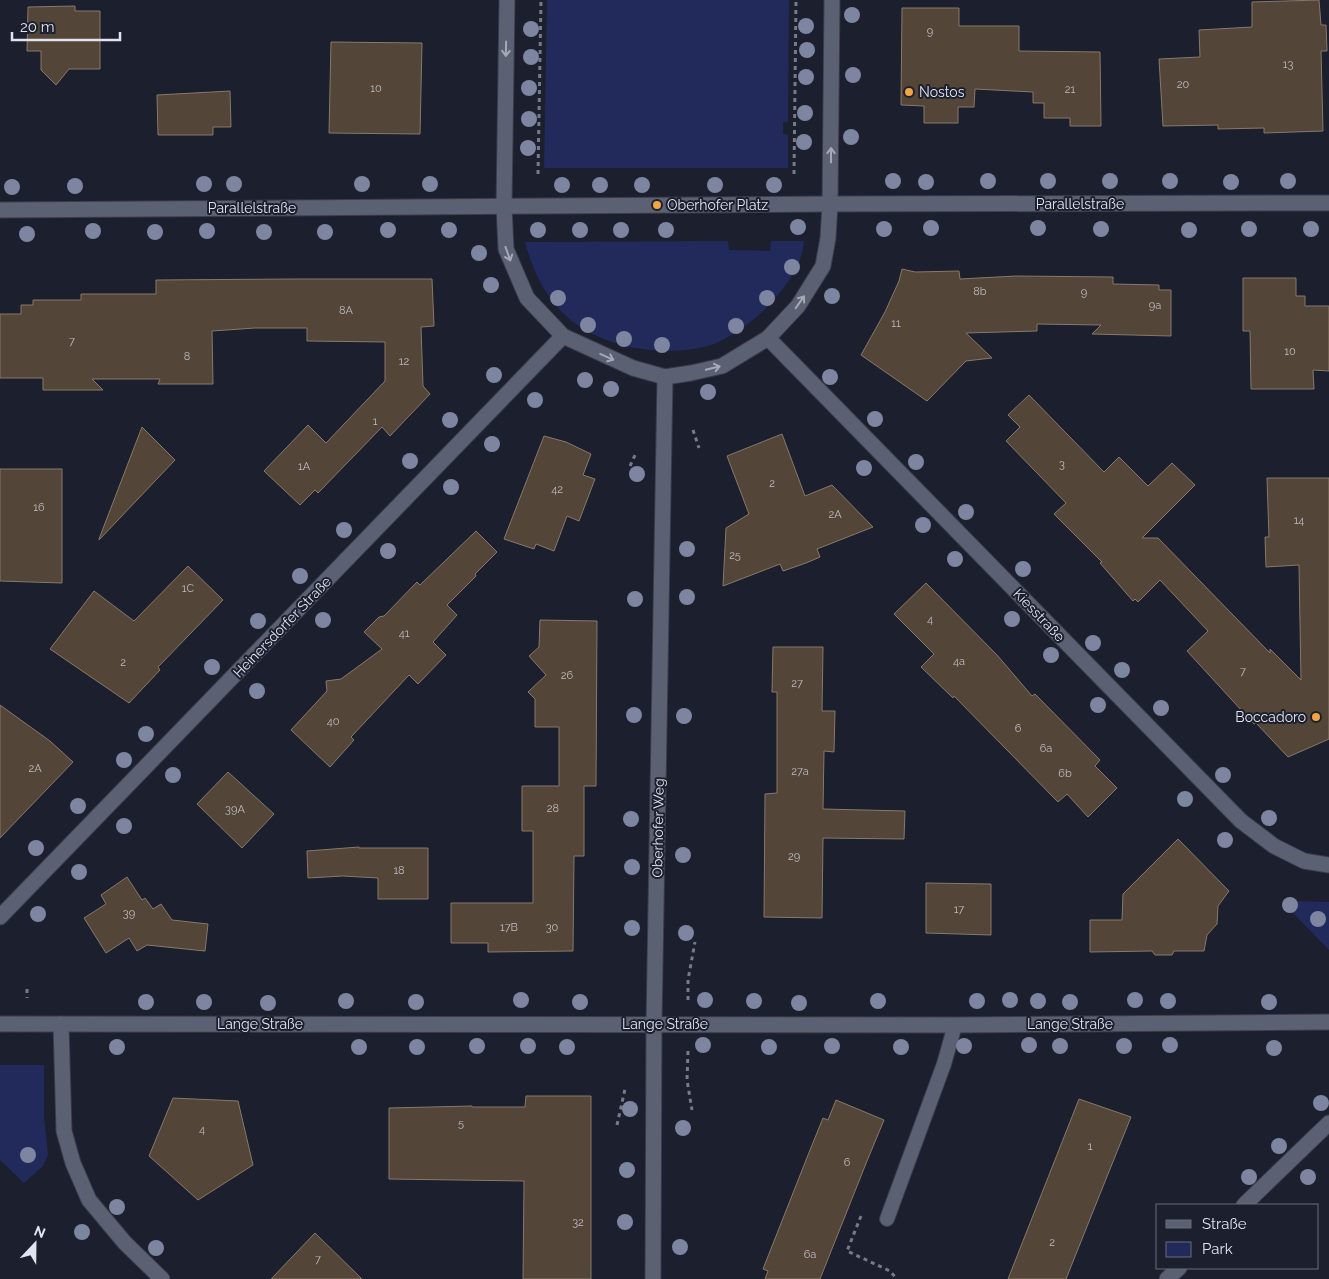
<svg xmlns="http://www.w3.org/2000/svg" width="1329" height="1279" font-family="Raleway,sans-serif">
	<rect width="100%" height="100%" fill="#1b1f2e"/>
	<g fill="#212a5a">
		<path d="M547,0H789L788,122H783V134L788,135V168H544Z"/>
		<path d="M728,241L729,250L770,251L771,241H804C803,263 787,285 773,301C758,318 727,342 704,347C657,358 592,346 559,309C541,288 532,268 525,242Z"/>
		<path d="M1294,901L1329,902V950L1290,910Z"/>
		<path d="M0,1065H44V1116L48,1155L43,1166L24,1183L0,1160Z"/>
	</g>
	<g fill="#534537" stroke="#88796a">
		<path d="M1319,0L1321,25H1326L1327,51H1321L1323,131L1264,133V128L1218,129V125L1163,126L1159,59L1200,57L1199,30L1252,27V2Z"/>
		<path d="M75,6V11H100V69H69L56,85L41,70V51H27L28,7Z"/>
		<path d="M902,8H959V26H1019V51L1100,52L1101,126H1070V118H1044V103H1033V92L975,89L974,107H958V123H924V106L901,105Z"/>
		<path d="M331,42L422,43L420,134L329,133Z"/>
		<path d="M230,91L231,127H213V135H158L157,95Z"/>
		<path d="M902,269L915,272L959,271L960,279L1016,276L1113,277V284L1159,285V290H1171V336L1092,334L1101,325L1037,324V331L966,333L992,358L966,361L927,401L861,355L885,312L899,281Z"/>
		<path d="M1243,278H1296V296H1305V306H1329V371L1313,370L1314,389H1251L1250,331H1243Z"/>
		<path d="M293,279H432L434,326L421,327L423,386L430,394L390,436L382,427L318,493L315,490L300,505L264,471L308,425L326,443L385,381V342L307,341V328H255L212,331L213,384H158L160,379H92L103,390H43V378H0V314H21V305H33V300H81V294H156V280Z"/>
		<path d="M1029,395L1104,472L1119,457L1148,486L1172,463L1195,485L1142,538H1158L1270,653V649L1301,680L1299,565L1266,567L1265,537H1269L1267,478H1329V739L1288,757L1256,723L1254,724L1187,651L1208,631L1160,580L1138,602L1135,599L1133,601L1100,563L1102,562L1054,514L1066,503L1006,441L1020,427L1008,415Z"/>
		<path d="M142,427L175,460L99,540V539Z"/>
		<path d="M782,434L805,496L832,485L873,527L817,549L820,557L806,563L783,571L780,564L723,586L726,528L749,514L727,456Z"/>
		<path d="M544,436L566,442L591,454L583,475L595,479L579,521L567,516L554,551L536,544L534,549L504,539Z"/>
		<path d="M0,469H62V583L0,581Z"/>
		<path d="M476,531L497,552L475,574L476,576L447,605L457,615L433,642L446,655L418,684L409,675L351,737L354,740L330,767L291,730L327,691L326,681L341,679L382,649L364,632L379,617L384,616L417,582L420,585Z"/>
		<path d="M188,566L223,600L158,667L160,670L129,703L50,649L94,591L134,621Z"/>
		<path d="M926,583L997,655L1032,696L1035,694L1100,760L1095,766L1117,788L1088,817L1067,794L1058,802L954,696L953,698L921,667L934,654L894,614Z"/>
		<path d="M540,620L597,621L596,786H584V856H574L573,951L488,952V943H451V903H533V831H522V786H559V727H535V699L528,692L546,675L529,656L539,647Z"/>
		<path d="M773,647H823L822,711H835L834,752L824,751L823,809L905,811L904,839L823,838L822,918L764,917L765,794L777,793V692H772Z"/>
		<path d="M0,705L50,741L73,762L0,838Z"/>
		<path d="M228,772L274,814L242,848L197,804Z"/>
		<path d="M1178,839L1229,891L1218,906L1217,924L1207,935L1204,951H1174L1172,955H1155L1152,951L1090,952V920H1122L1123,894Z"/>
		<path d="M359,847V848H428V899H378V878L343,876L308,878L307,851Z"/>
		<path d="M127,877L142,900L145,898L153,909L161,904L172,920L208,924L205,951L147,945L137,951L129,938L106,953L84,918L106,904L101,895Z"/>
		<path d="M926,883L991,884V935L926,933Z"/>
		<path d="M526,1096H591V1279H523L524,1181L389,1179V1108L472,1106V1107H525Z"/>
		<path d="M173,1098L238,1101L253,1165L198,1200L149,1156Z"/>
		<path d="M1079,1099L1131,1117L1108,1174L1066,1279H1008Z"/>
		<path d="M836,1100L884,1120L867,1161L820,1279H765L768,1271L763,1269L810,1150L823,1118L828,1120Z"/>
		<path d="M315,1233L362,1279H271Z"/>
	</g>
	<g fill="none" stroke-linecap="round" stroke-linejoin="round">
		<g stroke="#3b3d4a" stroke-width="16">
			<path id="service" d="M887,1219L944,1064L955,1025"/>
		</g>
		<g stroke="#3b3d4a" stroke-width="17">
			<g id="minor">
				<path d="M507,0L504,206L506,249L527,298L563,336L633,368L665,377L691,373L722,366L768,338L798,306L823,266L828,238L830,204L832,0"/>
				<path d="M0,210L830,204L1329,203"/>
				<path d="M768,338L1241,821L1274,846L1304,861L1329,865"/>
				<path d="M0,917L563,336"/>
				<path d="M0,1024L955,1025L1329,1022"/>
				<path d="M61,1024L64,1131L73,1163L89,1200L125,1243L162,1279"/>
				<path d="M1244,1205L1329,1123"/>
				<path d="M653,1279L654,1024L665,377"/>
				<path d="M1167,1279L1179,1268"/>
			</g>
		</g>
		<g stroke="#777a88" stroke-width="3" stroke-dasharray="4 4" stroke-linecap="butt">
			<path d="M538,174L541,0"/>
			<path d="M794,174L796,0"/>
			<path d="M693,430L699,448"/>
			<path d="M630,466L636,453"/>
			<path d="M27,989V998"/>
			<path d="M688,1000V980L695,942"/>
			<path d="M688,1051L687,1080L692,1110"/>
			<path d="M617,1125L625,1089"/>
			<path d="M861,1216L847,1251L890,1271L897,1279"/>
		</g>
		<use href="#service" stroke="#5b6072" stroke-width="14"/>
		<use href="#minor" stroke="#5b6072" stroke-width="15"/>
	</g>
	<g fill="#7d85a0">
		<circle cx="852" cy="15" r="8"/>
		<circle cx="806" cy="26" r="8"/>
		<circle cx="531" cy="29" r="8"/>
		<circle cx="807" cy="50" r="8"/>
		<circle cx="531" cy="57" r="8"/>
		<circle cx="853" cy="75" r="8"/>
		<circle cx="806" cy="77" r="8"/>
		<circle cx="529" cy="88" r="8"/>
		<circle cx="805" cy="113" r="8"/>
		<circle cx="529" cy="119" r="8"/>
		<circle cx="851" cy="137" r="8"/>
		<circle cx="804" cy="142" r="8"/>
		<circle cx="528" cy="148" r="8"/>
		<circle cx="893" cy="181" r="8"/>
		<circle cx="988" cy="181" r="8"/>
		<circle cx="1048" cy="181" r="8"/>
		<circle cx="1110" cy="181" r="8"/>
		<circle cx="1170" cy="181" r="8"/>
		<circle cx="1288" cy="181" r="8"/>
		<circle cx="926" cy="182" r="8"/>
		<circle cx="1231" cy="182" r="8"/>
		<circle cx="204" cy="184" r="8"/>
		<circle cx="234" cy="184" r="8"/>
		<circle cx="362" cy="184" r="8"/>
		<circle cx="430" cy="184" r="8"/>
		<circle cx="562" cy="185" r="8"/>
		<circle cx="600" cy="185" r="8"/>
		<circle cx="642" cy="185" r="8"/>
		<circle cx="715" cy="185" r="8"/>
		<circle cx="774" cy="185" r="8"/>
		<circle cx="75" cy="186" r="8"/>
		<circle cx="12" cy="187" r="8"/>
		<circle cx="798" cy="227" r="8"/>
		<circle cx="931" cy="228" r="8"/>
		<circle cx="1038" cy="228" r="8"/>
		<circle cx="884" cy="229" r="8"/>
		<circle cx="1101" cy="229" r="8"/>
		<circle cx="1249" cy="229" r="8"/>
		<circle cx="1311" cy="229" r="8"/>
		<circle cx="388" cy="230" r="8"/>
		<circle cx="449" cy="230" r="8"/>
		<circle cx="538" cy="230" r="8"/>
		<circle cx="580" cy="230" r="8"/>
		<circle cx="621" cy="230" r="8"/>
		<circle cx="666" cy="230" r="8"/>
		<circle cx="1189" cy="230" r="8"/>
		<circle cx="93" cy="231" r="8"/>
		<circle cx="207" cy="231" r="8"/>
		<circle cx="155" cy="232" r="8"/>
		<circle cx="264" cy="232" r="8"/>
		<circle cx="325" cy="232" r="8"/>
		<circle cx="27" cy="234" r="8"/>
		<circle cx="479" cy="253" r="8"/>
		<circle cx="792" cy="267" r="8"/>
		<circle cx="491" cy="285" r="8"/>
		<circle cx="832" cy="296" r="8"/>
		<circle cx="558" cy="298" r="8"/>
		<circle cx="767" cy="298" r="8"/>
		<circle cx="588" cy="325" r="8"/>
		<circle cx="736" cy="326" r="8"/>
		<circle cx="624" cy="339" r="8"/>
		<circle cx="662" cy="345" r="8"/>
		<circle cx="494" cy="375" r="8"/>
		<circle cx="830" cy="377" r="8"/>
		<circle cx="585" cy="380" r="8"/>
		<circle cx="611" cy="389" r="8"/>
		<circle cx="708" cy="392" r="8"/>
		<circle cx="535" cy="400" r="8"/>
		<circle cx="875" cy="419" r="8"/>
		<circle cx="450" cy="420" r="8"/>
		<circle cx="492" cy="444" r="8"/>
		<circle cx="410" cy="461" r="8"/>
		<circle cx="916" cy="462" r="8"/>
		<circle cx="864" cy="468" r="8"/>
		<circle cx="637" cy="474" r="8"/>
		<circle cx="451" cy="487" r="8"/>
		<circle cx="966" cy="512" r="8"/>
		<circle cx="923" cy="525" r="8"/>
		<circle cx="344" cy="530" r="8"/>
		<circle cx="687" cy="549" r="8"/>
		<circle cx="388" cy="551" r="8"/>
		<circle cx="955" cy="559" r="8"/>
		<circle cx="1023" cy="569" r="8"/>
		<circle cx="300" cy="576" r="8"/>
		<circle cx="687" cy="597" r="8"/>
		<circle cx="635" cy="599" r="8"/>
		<circle cx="1012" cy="619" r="8"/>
		<circle cx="323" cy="620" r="8"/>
		<circle cx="258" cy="621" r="8"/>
		<circle cx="1093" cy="643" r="8"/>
		<circle cx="1051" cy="655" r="8"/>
		<circle cx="212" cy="667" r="8"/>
		<circle cx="1122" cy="670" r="8"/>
		<circle cx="257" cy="691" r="8"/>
		<circle cx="1098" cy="705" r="8"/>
		<circle cx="1161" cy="708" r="8"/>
		<circle cx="634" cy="715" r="8"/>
		<circle cx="684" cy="716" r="8"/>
		<circle cx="146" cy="734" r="8"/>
		<circle cx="124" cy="760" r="8"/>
		<circle cx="173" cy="775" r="8"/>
		<circle cx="1223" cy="775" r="8"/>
		<circle cx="1185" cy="799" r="8"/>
		<circle cx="78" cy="806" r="8"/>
		<circle cx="1269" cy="818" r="8"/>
		<circle cx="631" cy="819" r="8"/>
		<circle cx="124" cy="826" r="8"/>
		<circle cx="1225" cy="840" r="8"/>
		<circle cx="36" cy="848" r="8"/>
		<circle cx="683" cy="855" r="8"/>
		<circle cx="632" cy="867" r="8"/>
		<circle cx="79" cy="872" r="8"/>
		<circle cx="1290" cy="905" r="8"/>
		<circle cx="38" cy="914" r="8"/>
		<circle cx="1318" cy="919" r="8"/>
		<circle cx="632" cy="928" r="8"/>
		<circle cx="686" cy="933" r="8"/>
		<circle cx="521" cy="1000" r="8"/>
		<circle cx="705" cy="1000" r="8"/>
		<circle cx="1010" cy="1000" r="8"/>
		<circle cx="1135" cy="1000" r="8"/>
		<circle cx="346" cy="1001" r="8"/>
		<circle cx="754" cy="1001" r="8"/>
		<circle cx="878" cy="1001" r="8"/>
		<circle cx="977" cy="1001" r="8"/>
		<circle cx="1038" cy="1001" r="8"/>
		<circle cx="1168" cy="1001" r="8"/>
		<circle cx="146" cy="1002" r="8"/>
		<circle cx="204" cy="1002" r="8"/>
		<circle cx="416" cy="1002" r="8"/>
		<circle cx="580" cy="1002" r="8"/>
		<circle cx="1070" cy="1002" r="8"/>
		<circle cx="1269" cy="1002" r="8"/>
		<circle cx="268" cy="1003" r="8"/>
		<circle cx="799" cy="1003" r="8"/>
		<circle cx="703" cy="1045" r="8"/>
		<circle cx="1029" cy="1045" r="8"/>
		<circle cx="1170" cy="1045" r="8"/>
		<circle cx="477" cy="1046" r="8"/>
		<circle cx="528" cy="1046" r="8"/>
		<circle cx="832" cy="1046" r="8"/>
		<circle cx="964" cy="1046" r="8"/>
		<circle cx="1060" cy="1046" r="8"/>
		<circle cx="1124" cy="1046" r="8"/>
		<circle cx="117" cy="1047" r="8"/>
		<circle cx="359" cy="1047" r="8"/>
		<circle cx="417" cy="1047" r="8"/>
		<circle cx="567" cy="1047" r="8"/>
		<circle cx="769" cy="1047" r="8"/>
		<circle cx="901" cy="1047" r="8"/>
		<circle cx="1274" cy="1048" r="8"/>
		<circle cx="1321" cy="1103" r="8"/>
		<circle cx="630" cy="1109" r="8"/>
		<circle cx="683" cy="1128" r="8"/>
		<circle cx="1279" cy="1146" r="8"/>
		<circle cx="28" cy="1155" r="8"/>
		<circle cx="627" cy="1170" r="8"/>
		<circle cx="1249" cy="1177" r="8"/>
		<circle cx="1308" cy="1177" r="8"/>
		<circle cx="117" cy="1207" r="8"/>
		<circle cx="625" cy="1222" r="8"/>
		<circle cx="82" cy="1232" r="8"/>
		<circle cx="680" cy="1247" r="8"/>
		<circle cx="156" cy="1248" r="8"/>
	</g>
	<defs><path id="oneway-shaft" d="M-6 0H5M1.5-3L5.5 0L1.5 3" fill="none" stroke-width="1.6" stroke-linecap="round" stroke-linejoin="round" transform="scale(1.25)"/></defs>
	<g stroke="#a5a9b7">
		<use href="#oneway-shaft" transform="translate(506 49) rotate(91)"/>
		<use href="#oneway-shaft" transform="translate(831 155) rotate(-90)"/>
		<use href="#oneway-shaft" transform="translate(508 254) rotate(70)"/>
		<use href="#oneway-shaft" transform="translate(800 302) rotate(-55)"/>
		<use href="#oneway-shaft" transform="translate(607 357) rotate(24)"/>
		<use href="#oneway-shaft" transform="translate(713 368) rotate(-14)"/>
	</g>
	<g fill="#f3a443" stroke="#1b1f2e" stroke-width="2">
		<circle cx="909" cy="92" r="5"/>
		<circle cx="657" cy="205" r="5"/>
		<circle cx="1316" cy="717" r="5"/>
	</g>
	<g text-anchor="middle" stroke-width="4" stroke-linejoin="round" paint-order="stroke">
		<g font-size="11" fill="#bebcc1">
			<text x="930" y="35">9</text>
			<text x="1288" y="68">13</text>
			<text x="1183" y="88">20</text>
			<text x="376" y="92">10</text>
			<text x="1070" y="93">21</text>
			<text x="980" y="295">8b</text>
			<text x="1084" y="296">9</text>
			<text x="1155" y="309">9a</text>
			<text x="346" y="314">8A</text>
			<text x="896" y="327">11</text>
			<text x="72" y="345">7</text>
			<text x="1290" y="355">10</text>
			<text x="187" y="360">8</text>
			<text x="404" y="365">12</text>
			<text x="375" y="425">1</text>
			<text x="1062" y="468">3</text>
			<text x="304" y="470">1A</text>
			<text x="772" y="487">2</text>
			<text x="557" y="493">42</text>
			<text x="39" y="511">16</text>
			<text x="835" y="518">2A</text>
			<text x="1299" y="524">14</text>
			<text x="735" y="559">25</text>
			<text x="188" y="592">1C</text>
			<text x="930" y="623">4</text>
			<text x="404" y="637">41</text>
			<text x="959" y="665">4a</text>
			<text x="123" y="666">2</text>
			<text x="1243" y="675">7</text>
			<text x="567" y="679">26</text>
			<text x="797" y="687">27</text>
			<text x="333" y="725">40</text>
			<text x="1018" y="732">6</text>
			<text x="1046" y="752">6a</text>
			<text x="35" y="772">2A</text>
			<text x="800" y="775">27a</text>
			<text x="1065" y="777">6b</text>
			<text x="553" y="812">28</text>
			<text x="235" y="813">39A</text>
			<text x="794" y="860">29</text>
			<text x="399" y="874">18</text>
			<text x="959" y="913">17</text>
			<text x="129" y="917">39</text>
			<text x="509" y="931">17B</text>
			<text x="552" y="931">30</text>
			<text x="461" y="1127">5</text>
			<text x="202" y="1133">4</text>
			<text x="1090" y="1150">1</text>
			<text x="847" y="1166">6</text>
			<text x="578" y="1226">32</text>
			<text x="1052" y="1246">2</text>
			<text x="810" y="1258">6a</text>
			<text x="318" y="1263">7</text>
		</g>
		<g font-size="14" fill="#e1e4ef" stroke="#1b1f2e" text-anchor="start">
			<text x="919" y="97">Nostos</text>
			<text x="667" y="210">Oberhofer Platz</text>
			<text x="1306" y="722" text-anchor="end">Boccadoro</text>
		</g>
		<g font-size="14" fill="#e1e4ef" stroke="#1b1f2e">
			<text x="1080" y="209">Parallelstraße</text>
			<text x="252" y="213">Parallelstraße</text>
			<text transform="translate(1039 615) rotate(46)" y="5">Kiesstraße</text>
			<text transform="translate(282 627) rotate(-46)" y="5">Heinersdorfer Straße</text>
			<text transform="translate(658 828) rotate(-89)" y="5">Oberhofer Weg</text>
			<text x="260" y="1029">Lange Straße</text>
			<text x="665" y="1029">Lange Straße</text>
			<text x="1070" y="1029">Lange Straße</text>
		</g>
	</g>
	<rect x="1156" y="1204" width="162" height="65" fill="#1b1f2e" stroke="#6a6e7b"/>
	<rect x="1166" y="1220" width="25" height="8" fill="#5b6072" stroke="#6a6e7b"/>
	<text x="1202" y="1229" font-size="15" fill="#e1e4ef">Straße</text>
	<rect x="1166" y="1242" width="25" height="15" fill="#212a5a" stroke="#6a6e7b"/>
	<text x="1202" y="1254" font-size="15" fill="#e1e4ef">Park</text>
	<g transform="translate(35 1244) rotate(22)" stroke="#1b1f2e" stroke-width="4" paint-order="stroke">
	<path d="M0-4L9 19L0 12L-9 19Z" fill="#e1e4ef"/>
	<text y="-8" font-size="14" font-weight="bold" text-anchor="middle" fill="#e1e4ef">N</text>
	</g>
	<path d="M12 32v8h108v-8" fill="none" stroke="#e1e4ef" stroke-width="2.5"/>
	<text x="20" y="32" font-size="15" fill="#e1e4ef" stroke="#1b1f2e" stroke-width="4" paint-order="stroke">20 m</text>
</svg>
